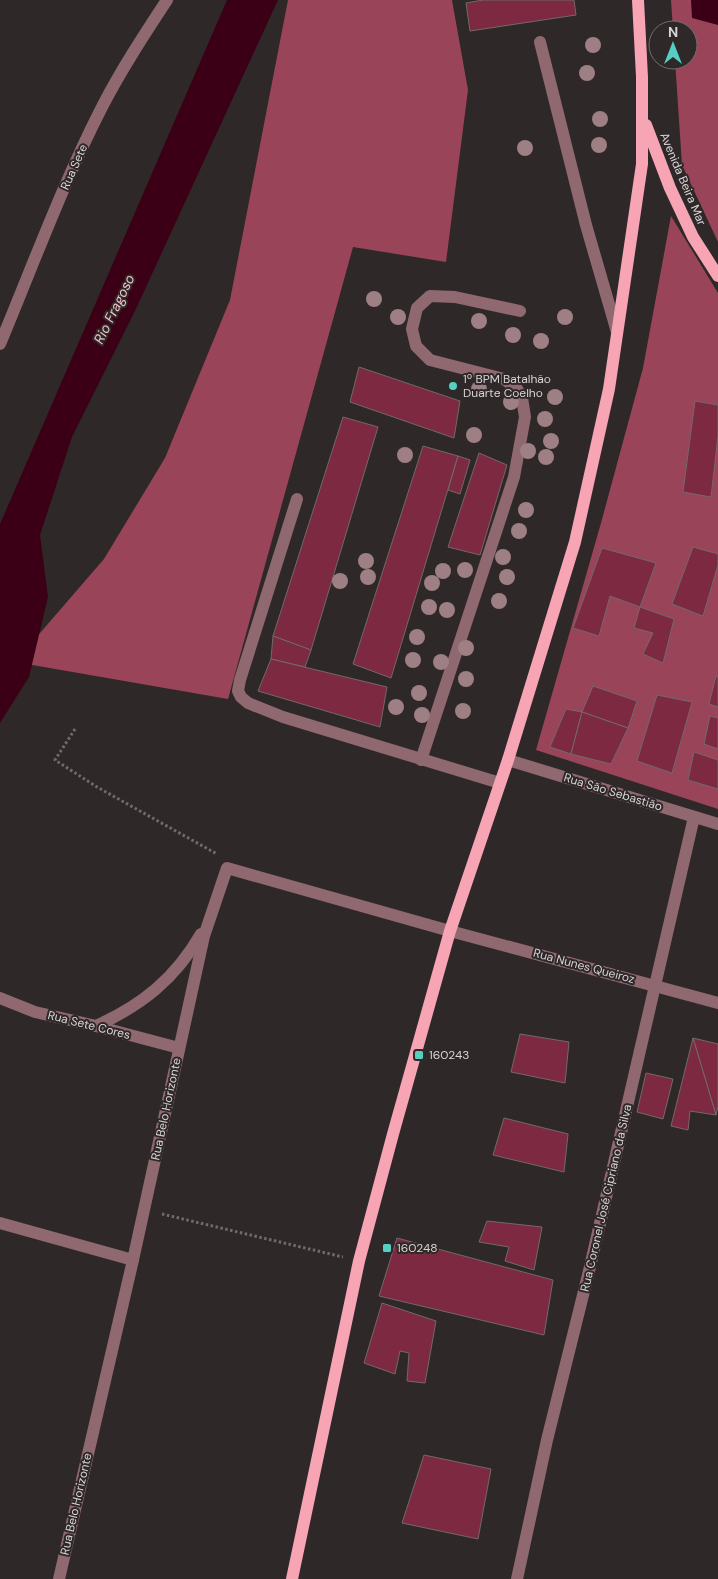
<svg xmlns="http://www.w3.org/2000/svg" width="718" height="1579" font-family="'DM Sans',sans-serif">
	<rect width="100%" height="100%" fill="#2f2829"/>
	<g fill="#9a445a">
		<path d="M288,0H452L468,90L446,262L353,247L228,699L15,662L104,559L165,458L230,300Z"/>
		<path d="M671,0H718V242L682,165L675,60H688V30H673Z"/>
		<path d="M671,216L718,293V809L536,750L601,523L643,368Z"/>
	</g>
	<g fill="#3b0015">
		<path d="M227,0H278L135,311L72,437L40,535L48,597L29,677L0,723V524Z"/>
		<path d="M691,0H718V25L692,18Z"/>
	</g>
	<g fill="#7d2941" stroke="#71696b">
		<path d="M483,0H574L576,15L470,31L466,3Z"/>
		<path d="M359,367L460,401L454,438L350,402Z"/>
		<path d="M695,401L718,405V436L711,497L683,492Z"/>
		<path d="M343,417L378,427L311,650L273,636Z"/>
		<path d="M423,446L458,456L391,678L353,664Z"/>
		<path d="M479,453L507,465L480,555L448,547Z"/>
		<path d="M458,456L470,460L460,494L448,490Z"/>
		<path d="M693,547L718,554V565L703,616L672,604Z"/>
		<path d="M602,548L656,563L640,607L610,596L599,636L573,628Z"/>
		<path d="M640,607L674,619L663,663L643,654L653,633L634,628Z"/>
		<path d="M273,636L311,650L305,667L271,659Z"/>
		<path d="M271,659L387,687L380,727L258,691Z"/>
		<path d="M716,676L718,677V707L709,704Z"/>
		<path d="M593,686L637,701L628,728L582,712Z"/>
		<path d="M657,695L692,702L672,773L637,761Z"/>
		<path d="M566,709L582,712L571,754L550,747Z"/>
		<path d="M582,712L628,728L611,764L571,754Z"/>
		<path d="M710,716L718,718V749L704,744Z"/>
		<path d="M694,752L718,760V789L688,780Z"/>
		<path d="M520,1034L569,1042L565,1083L511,1072Z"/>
		<path d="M693,1038L718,1044V1106L716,1115Z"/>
		<path d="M693,1038L716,1115L690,1111L688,1130L671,1126Z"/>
		<path d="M646,1073L673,1079L663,1119L637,1112Z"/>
		<path d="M504,1118L568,1134L564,1172L493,1155Z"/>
		<path d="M487,1221L542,1227L534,1270L505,1261L509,1247L479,1242Z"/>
		<path d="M397,1238L553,1280L544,1335L379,1296Z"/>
		<path d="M382,1303L436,1321L425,1383L407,1381L409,1353L400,1351L395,1374L364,1363Z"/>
		<path d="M424,1455L491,1469L478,1539L402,1523Z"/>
	</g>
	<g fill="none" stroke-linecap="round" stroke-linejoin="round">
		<g stroke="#716b6c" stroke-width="3" stroke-dasharray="2.5 2.5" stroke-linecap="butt">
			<path d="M75,729L55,760L97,787L217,854"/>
			<path d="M162,1214L343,1257"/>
		</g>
		<g stroke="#906870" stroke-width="12">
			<path d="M540,42L586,225L617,332"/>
			<path d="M0,344C33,265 63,183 102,107C121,70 144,35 167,0"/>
			<path d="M297,499L240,680L238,691L241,697L248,703L283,717L500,783"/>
			<path d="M421,760L514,477L525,417L522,398L517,389L504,379L430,360L416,346L412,329L417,308L430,296L455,297L520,311"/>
			<path d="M508,760L718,824"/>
			<path d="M0,998L35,1012L96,1026L179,1048"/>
			<path d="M96,1026C142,1005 175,979 201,934"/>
			<path d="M0,1223L133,1260"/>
			<path d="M59,1579L133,1260L204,936L227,868L450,931L718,1003"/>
			<path d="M517,1579L547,1440L589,1271L694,817"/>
		</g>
		<g stroke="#f7a4b5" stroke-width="12">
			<path d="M646,125L670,188L693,237L718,276"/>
			<path d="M292,1579L359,1261L393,1134L450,931L508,760L575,542L609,389L642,164V77L638,0"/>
		</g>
	</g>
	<g fill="#9e7f84">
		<circle cx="593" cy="45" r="8"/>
		<circle cx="587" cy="73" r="8"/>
		<circle cx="600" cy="119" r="8"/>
		<circle cx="599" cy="145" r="8"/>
		<circle cx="525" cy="148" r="8"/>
		<circle cx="374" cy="299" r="8"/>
		<circle cx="398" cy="317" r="8"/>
		<circle cx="565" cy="317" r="8"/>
		<circle cx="479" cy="321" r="8"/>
		<circle cx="513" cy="335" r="8"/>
		<circle cx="541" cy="341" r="8"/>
		<circle cx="479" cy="389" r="8"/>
		<circle cx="555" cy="397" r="8"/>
		<circle cx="511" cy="402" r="8"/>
		<circle cx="545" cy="419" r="8"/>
		<circle cx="474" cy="435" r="8"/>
		<circle cx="551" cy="441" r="8"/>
		<circle cx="528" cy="451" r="8"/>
		<circle cx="405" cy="455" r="8"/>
		<circle cx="546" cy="457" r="8"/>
		<circle cx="526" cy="510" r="8"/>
		<circle cx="519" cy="531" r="8"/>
		<circle cx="503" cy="557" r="8"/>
		<circle cx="366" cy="561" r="8"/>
		<circle cx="465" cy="570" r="8"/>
		<circle cx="443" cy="571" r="8"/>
		<circle cx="368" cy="577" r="8"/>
		<circle cx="507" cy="577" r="8"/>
		<circle cx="340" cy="581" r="8"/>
		<circle cx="432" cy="583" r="8"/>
		<circle cx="499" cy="601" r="8"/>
		<circle cx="429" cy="607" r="8"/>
		<circle cx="447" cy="610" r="8"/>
		<circle cx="417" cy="637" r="8"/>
		<circle cx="466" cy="648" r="8"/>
		<circle cx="413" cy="660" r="8"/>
		<circle cx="441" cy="662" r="8"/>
		<circle cx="466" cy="679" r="8"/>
		<circle cx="419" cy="693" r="8"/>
		<circle cx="396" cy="707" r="8"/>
		<circle cx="463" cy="711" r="8"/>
		<circle cx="422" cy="715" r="8"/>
	</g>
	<g fill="#57cec2" stroke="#2f2829" stroke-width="2">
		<circle cx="453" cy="386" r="5"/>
		<rect x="414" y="1050" width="10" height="10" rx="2.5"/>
		<rect x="382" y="1243" width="10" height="10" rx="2.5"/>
	</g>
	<g text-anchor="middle" stroke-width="4" stroke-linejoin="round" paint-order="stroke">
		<g font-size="12" fill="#d8d4d5" stroke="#2f2829">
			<text transform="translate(74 167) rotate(-66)" y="4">Rua Sete</text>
			<text transform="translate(683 179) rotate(67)" y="4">Avenida Beira Mar</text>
			<text transform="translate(613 792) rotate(17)" y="4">Rua São Sebastião</text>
			<text transform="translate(584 966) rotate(15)" y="4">Rua Nunes Queiroz</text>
			<text transform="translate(89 1025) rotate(14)" y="4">Rua Sete Cores</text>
			<text transform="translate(166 1109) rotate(-78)" y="4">Rua Belo Horizonte</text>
			<text transform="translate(606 1198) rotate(-77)" y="4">Rua Coronel José Cipriano da Silva</text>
			<text transform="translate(76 1504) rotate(-77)" y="4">Rua Belo Horizonte</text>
		</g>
		<g font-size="12" fill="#d8d4d5" stroke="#2f2829" text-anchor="start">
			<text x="463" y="383">1º BPM Batalhão<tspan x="463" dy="14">Duarte Coelho</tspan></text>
			<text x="429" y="1059">160243</text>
			<text x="397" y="1252">160248</text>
		</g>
		<g font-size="14" font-style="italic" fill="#f5c2cc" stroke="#2f2829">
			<text transform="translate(114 309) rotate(-64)" y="5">Rio Fragoso</text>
		</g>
	</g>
	<g transform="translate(673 45)"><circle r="24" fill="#2f2829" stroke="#736d6e"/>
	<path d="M0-4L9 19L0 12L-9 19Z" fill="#57cec2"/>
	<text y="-8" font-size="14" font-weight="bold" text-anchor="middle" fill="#d8d4d5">N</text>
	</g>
</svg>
